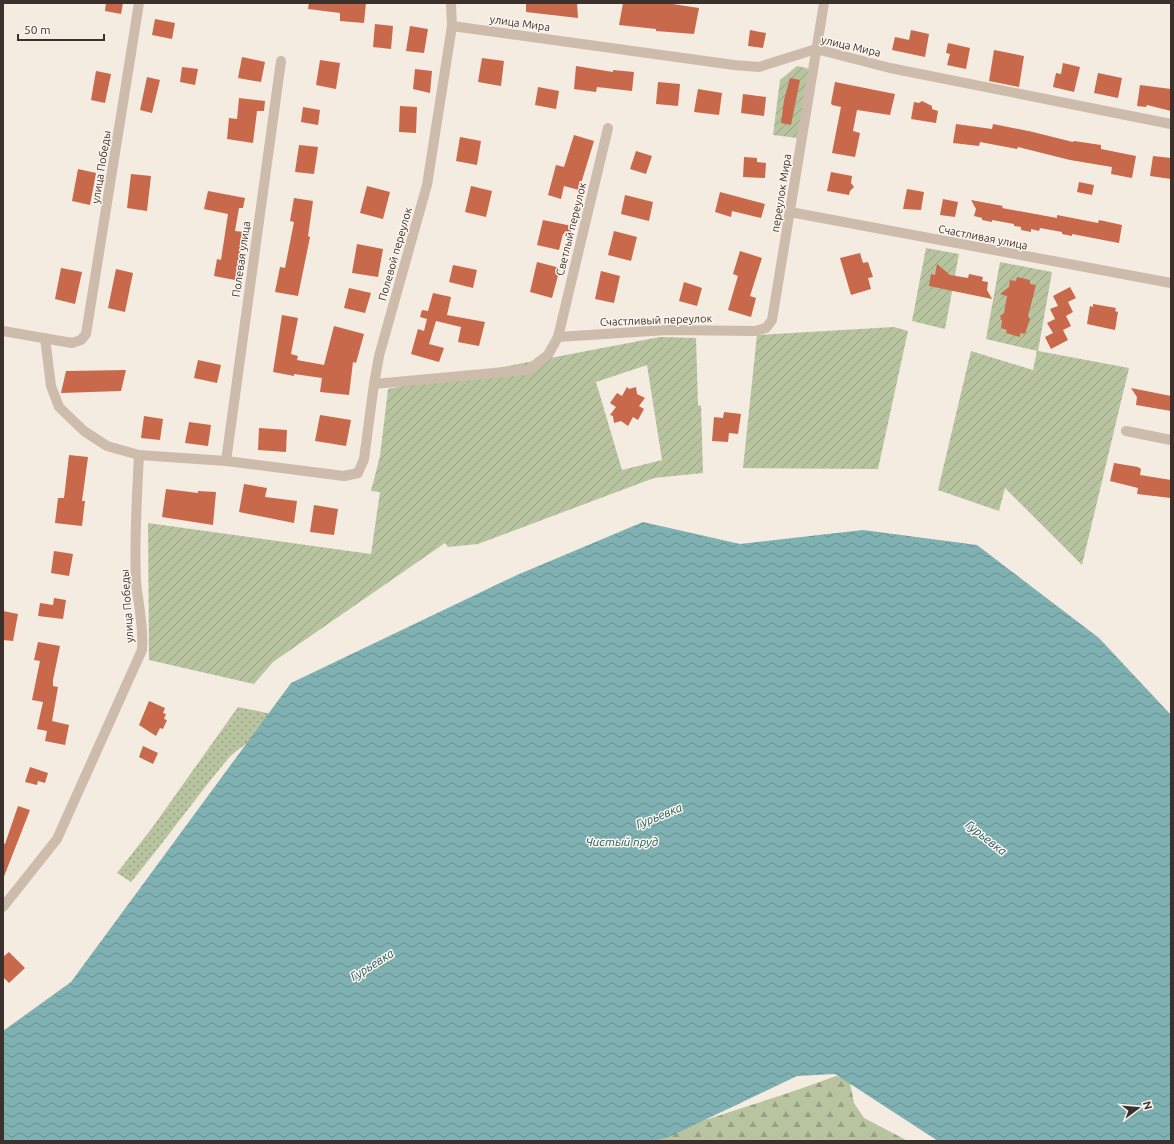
<svg xmlns="http://www.w3.org/2000/svg" width="1174" height="1144" font-family="Ubuntu,sans-serif">
	<defs>
		<pattern id="grass-dots" width="8" height="8" patternUnits="userSpaceOnUse"><rect width="8" height="8" fill="#b8c4a0"/><path d="M2 2h.1M6 6h.1" fill="none" stroke="#97a083" stroke-width="1.8" stroke-linecap="round"/></pattern>
		<pattern id="forest-firs" width="22" height="20" patternUnits="userSpaceOnUse"><rect width="22" height="20" fill="#b8c4a0"/><path d="M5 1l3.5 6h-7zM16 11l3.5 6h-7z" fill="#97a083"/></pattern>
		<pattern id="garden-furrows" width="10" height="10" patternUnits="userSpaceOnUse"><rect width="10" height="10" fill="#b8c4a0"/><path d="M-1 1l2-2M0 10L10 0M9 11l2-2" fill="none" stroke="#97a083"/></pattern>
		<pattern id="water-waves" width="16" height="10" patternUnits="userSpaceOnUse"><rect width="16" height="10" fill="#7fb0b2"/><path d="M0 5q4-4 8 0t8 0" fill="none" stroke="#699091"/></pattern>
	</defs>
	<rect width="100%" height="100%" fill="#f4ebe1"/>
	<path fill="url(#grass-dots)" d="M238,707L281,716C266,734 241,744 227,760C194,800 164,842 131,882L117,873L152,828Z"/>
	<path fill="url(#forest-firs)" d="M836,1076L849,1078L854,1103L864,1118L908,1141H646C708,1117 773,1100 836,1076Z"/>
	<g fill="url(#garden-furrows)" fill-rule="evenodd">
		<path d="M797,66L811,69L797,138L773,135L780,80Z"/>
		<path d="M926,248L959,254L945,329L912,321Z"/>
		<path d="M1000,262L1052,272L1038,351L1129,368L1082,565L1005,488L999,511L938,490L971,351L1033,370L1037,351L986,339Z"/>
		<path d="M894,327L908,331L878,469L743,468L757,335Z"/>
		<path d="M660,337L696,338L698,405L701,406L703,473L654,478L478,544L448,547L445,543L273,662L254,684L149,660L148,523L371,554L380,492L371,491L380,456L388,389ZM647,365L662,460L622,470L596,382Z"/>
	</g>
	<path fill="url(#water-waves)" d="M643,522L740,544L863,530L977,545L1099,638L1171,715V1141H938L835,1074L797,1076L671,1136L654,1141H3V1031L71,982L291,683L517,575Z"/>
	<g fill="#c8694b">
		<path d="M106,3H123L121,14L105,11Z"/>
		<path d="M309,3H366L364,23L340,21V13L308,9Z"/>
		<path d="M526,3H577L578,18L526,12Z"/>
		<path d="M623,3H666L699,8L694,34L656,31V29L619,25Z"/>
		<path d="M155,19L175,23L172,39L152,35Z"/>
		<path d="M375,24L393,26L391,49L373,47Z"/>
		<path d="M410,26L428,29L424,53L406,51Z"/>
		<path d="M750,30L766,33L763,48L748,46Z"/>
		<path d="M911,30L929,34L925,57L892,50L895,37L909,40Z"/>
		<path d="M948,43L970,48L966,69L947,65L950,54L946,53Z"/>
		<path d="M994,50L1024,56L1019,87L989,81Z"/>
		<path d="M242,57L265,62L261,82L238,78Z"/>
		<path d="M482,58L504,61L501,86L478,82Z"/>
		<path d="M320,60L340,63L336,89L316,85Z"/>
		<path d="M1063,63L1080,67L1074,92L1053,87L1056,73L1061,74Z"/>
		<path d="M576,66L613,72V70L634,72L632,91L597,87L596,92L574,89Z"/>
		<path d="M182,67L198,69L195,85L180,82Z"/>
		<path d="M415,69L432,71L430,93L413,89Z"/>
		<path d="M96,71L111,74L105,103L91,100Z"/>
		<path d="M1098,73L1122,78L1118,98L1094,93Z"/>
		<path d="M147,77L160,80L152,113L140,110Z"/>
		<path d="M790,78L800,80L791,125L781,123L784,100Z"/>
		<path d="M658,82L680,84L678,106L656,104Z"/>
		<path d="M835,82L895,94L890,115L857,110L853,131L860,133L855,157L832,153L841,107L832,105L831,103Z"/>
		<path d="M1140,85L1171,89V111L1147,105L1146,107L1137,106Z"/>
		<path d="M538,87L559,91L556,109L535,105Z"/>
		<path d="M698,89L722,93L719,115L694,112Z"/>
		<path d="M743,94L766,97L764,116L741,113Z"/>
		<path d="M239,98L265,101L264,111H257L253,143L227,139L229,118L237,119Z"/>
		<path d="M922,101L932,106V109L938,111L936,123L911,119L914,102L919,103Z"/>
		<path d="M400,106L417,107L416,133L399,132Z"/>
		<path d="M303,107L320,110L318,125L301,122Z"/>
		<path d="M956,124L992,129L993,124L1033,132L1073,142L1074,141L1101,145V149L1136,156L1132,178L1111,174L1112,167L1070,160L1018,147L1017,149L980,142L979,146L953,143Z"/>
		<path d="M574,135L594,141L579,190L564,186L561,199L548,195L556,165L564,167Z"/>
		<path d="M460,137L481,141L477,165L456,161Z"/>
		<path d="M299,145L318,147L314,174L295,172Z"/>
		<path d="M636,151L652,156L646,174L630,169Z"/>
		<path d="M1153,156L1171,158V179L1150,176Z"/>
		<path d="M744,157L757,158V162L766,163L765,178L743,177Z"/>
		<path d="M78,169L96,173L90,205L72,201Z"/>
		<path d="M831,172L852,176L851,183L854,187L850,191L849,195L827,191Z"/>
		<path d="M131,174L151,176L147,211L127,208Z"/>
		<path d="M1079,182L1094,185L1092,195L1077,192Z"/>
		<path d="M367,186L390,192L383,219L360,213Z"/>
		<path d="M471,186L492,191L486,217L465,212Z"/>
		<path d="M907,189L924,192L921,210L903,209Z"/>
		<path d="M208,191L245,198L243,208H239L235,231L244,232L235,280L214,276L217,259L221,260L228,214L204,209Z"/>
		<path d="M720,192L765,204L761,218L732,211L731,217L715,212Z"/>
		<path d="M625,195L653,202L649,221L621,214Z"/>
		<path d="M294,198L313,201L308,236L310,237L298,296L275,292L280,267L285,268L294,222L290,221Z"/>
		<path d="M943,199L958,202L955,217L940,215Z"/>
		<path d="M971,200L1003,206L1002,208L1057,218V215L1098,223L1099,220L1122,225L1119,243L1072,234V236L1062,234V232L1040,228L1039,231L1031,229V232L1021,230V227L1014,226V224L992,220V222L982,220V218L974,216L976,209Z"/>
		<path d="M543,220L572,226L570,236L563,234L559,250L537,245Z"/>
		<path d="M614,231L637,237L631,261L608,255Z"/>
		<path d="M357,244L383,249L378,277L352,273Z"/>
		<path d="M740,251L762,258L750,296L756,298L751,317L728,310L738,276L733,274Z"/>
		<path d="M860,253L863,263L868,262L873,277L868,278L871,289L851,295L840,258Z"/>
		<path d="M537,262L560,268L552,298L530,292Z"/>
		<path d="M937,264L950,275L968,278L969,274L983,277L982,281L988,282L987,290L992,299L929,286L931,274L935,275Z"/>
		<path d="M453,265L477,270L473,288L449,282Z"/>
		<path d="M61,268L82,272L75,304L55,299Z"/>
		<path d="M116,269L133,273L125,312L108,308Z"/>
		<path d="M601,271L620,276L614,303L595,299Z"/>
		<path d="M1017,277L1030,280V284L1036,285L1028,316L1030,319L1025,334L1020,333V337L1006,333L1007,330L1001,328L1002,321L1000,316L1004,313L1007,296L1000,294L1009,287L1010,280L1016,281Z"/>
		<path d="M684,282L702,288L697,306L679,301Z"/>
		<path d="M1070,287L1076,298L1068,302L1073,312L1066,316L1071,326L1063,330L1068,340L1051,349L1045,337L1053,333L1047,323L1055,319L1050,309L1058,306L1053,296Z"/>
		<path d="M349,288L371,293L365,313L344,308Z"/>
		<path d="M433,293L451,297L447,315L485,322L479,346L458,342L461,327L436,321L429,344L444,348L439,362L411,354L418,329L424,331L427,319L420,317L422,310L428,311Z"/>
		<path d="M1093,304L1116,308L1115,311L1118,312L1115,330L1087,324L1090,306L1093,307Z"/>
		<path d="M282,315L298,318L291,354L298,356L297,360L324,365L334,326L364,334L356,363L353,362L349,395L320,392L322,378L294,374V376L273,372Z"/>
		<path d="M198,360L221,365L217,383L194,378Z"/>
		<path d="M126,370L121,391L61,393L66,371Z"/>
		<path d="M627,387L629,389L636,387L637,394L645,398L639,406L644,409L638,420L633,417L628,426L621,421L614,423L613,416L610,415L616,407L610,403L617,393L622,396Z"/>
		<path d="M1131,388L1171,396V411L1136,405L1137,397Z"/>
		<path d="M724,412L741,414L738,434L729,433L728,442L712,441L714,417L723,418Z"/>
		<path d="M320,415L351,420L346,446L315,441Z"/>
		<path d="M144,416L163,419L160,440L141,438Z"/>
		<path d="M189,422L211,425L208,446L185,443Z"/>
		<path d="M259,428L287,430L286,452L258,450Z"/>
		<path d="M69,455L88,457L82,501H85L82,526L55,523L58,498H64Z"/>
		<path d="M1114,463L1138,467L1141,469L1140,475L1171,480V498L1137,494L1138,488L1110,481Z"/>
		<path d="M244,484L267,488L265,497L297,501L294,523L239,512Z"/>
		<path d="M166,489L198,493V491L216,492L213,525L162,517Z"/>
		<path d="M314,505L338,509L334,535L310,532Z"/>
		<path d="M54,551L73,554L69,576L51,573Z"/>
		<path d="M54,598L66,600L63,619L38,616L40,603L53,605Z"/>
		<path d="M3,611L18,614L13,641L3,640Z"/>
		<path d="M38,642L60,646L53,680V686L58,687L52,721L69,725L65,745L45,741L47,731L37,729L43,702L32,700L40,661L34,660Z"/>
		<path d="M149,701L165,708L163,713L166,714L164,719L167,720L163,729L160,728L156,736L139,725Z"/>
		<path d="M143,746L158,753L153,764L139,757Z"/>
		<path d="M30,767L48,773L45,783L38,781L37,785L25,782Z"/>
		<path d="M18,806L30,810L3,879V843L5,844Z"/>
		<path d="M9,952L25,968L9,983L3,977V957Z"/>
	</g>
	<g fill="none" stroke-linecap="round" stroke-linejoin="round">
		<g stroke="#cdbbac" stroke-width="10">
			<path d="M452,26L734,65L759,67L816,49L890,68L1171,124"/>
			<path d="M790,212L1171,283"/>
			<path d="M3,331L72,343L81,340L86,334L139,3"/>
			<path d="M558,337L667,330L755,331L766,328L772,320L824,3"/>
			<path d="M374,384L528,370L548,355L558,337L608,128"/>
			<path d="M1126,431L1171,440"/>
			<path d="M139,455L226,461L344,476L358,473L364,459L374,384L379,356L427,185L452,26L451,3"/>
			<path d="M226,461L281,61"/>
			<path d="M3,907L57,839L142,650C144,626 138,604 136,581C134,539 137,497 139,455L107,446L84,431L59,407L51,386L45,338"/>
		</g>
	</g>
	<g text-anchor="middle" stroke-width="3" stroke-linejoin="round" paint-order="stroke">
		<g font-size="11" fill="#3b302b" stroke="#fbf5ee">
			<text transform="translate(520 23) rotate(8)" y="4">улица Мира</text>
			<text transform="translate(851 46) rotate(13)" y="4">улица Мира</text>
			<text transform="translate(101 167) rotate(-81)" y="4">улица Победы</text>
			<text transform="translate(781 193) rotate(-81)" y="4">переулок Мира</text>
			<text transform="translate(571 229) rotate(-76)" y="4">Светлый переулок</text>
			<text transform="translate(983 237) rotate(11)" y="4">Счастливая улица</text>
			<text transform="translate(395 254) rotate(-74)" y="4">Полевой переулок</text>
			<text transform="translate(241 259) rotate(-82)" y="4">Полевая улица</text>
			<text transform="translate(656 320) rotate(-2)" y="4">Счастливый переулок</text>
			<text transform="translate(127 606) rotate(-94)" y="4">улица Победы</text>
		</g>
		<g font-size="12" font-style="italic" fill="#1f5a5e" stroke="#fbf5ee">
			<text transform="translate(659 816) rotate(-22)" y="4">Гурьевка</text>
			<text transform="translate(986 838) rotate(38)" y="4">Гурьевка</text>
			<text x="622" y="846">Чистый пруд</text>
			<text transform="translate(372 965) rotate(-32)" y="4">Гурьевка</text>
		</g>
	</g>
	<rect width="1174" height="1144" fill="none" stroke="#3b302b" stroke-width="8"/>
	<g transform="translate(1138 1108) rotate(74)" stroke="#fbf5ee" stroke-width="3" paint-order="stroke">
	<path d="M0-3L7 15L0 10L-7 15Z" fill="#3b302b"/>
	<text y="-6" font-size="11" font-weight="bold" text-anchor="middle" fill="#3b302b">N</text>
	</g>
	<path d="M18 34v6h86v-6" fill="none" stroke="#3b302b" stroke-width="2"/>
	<text x="24" y="34" font-size="12" fill="#3b302b" stroke="#fbf5ee" stroke-width="3" paint-order="stroke">50 m</text>
</svg>
